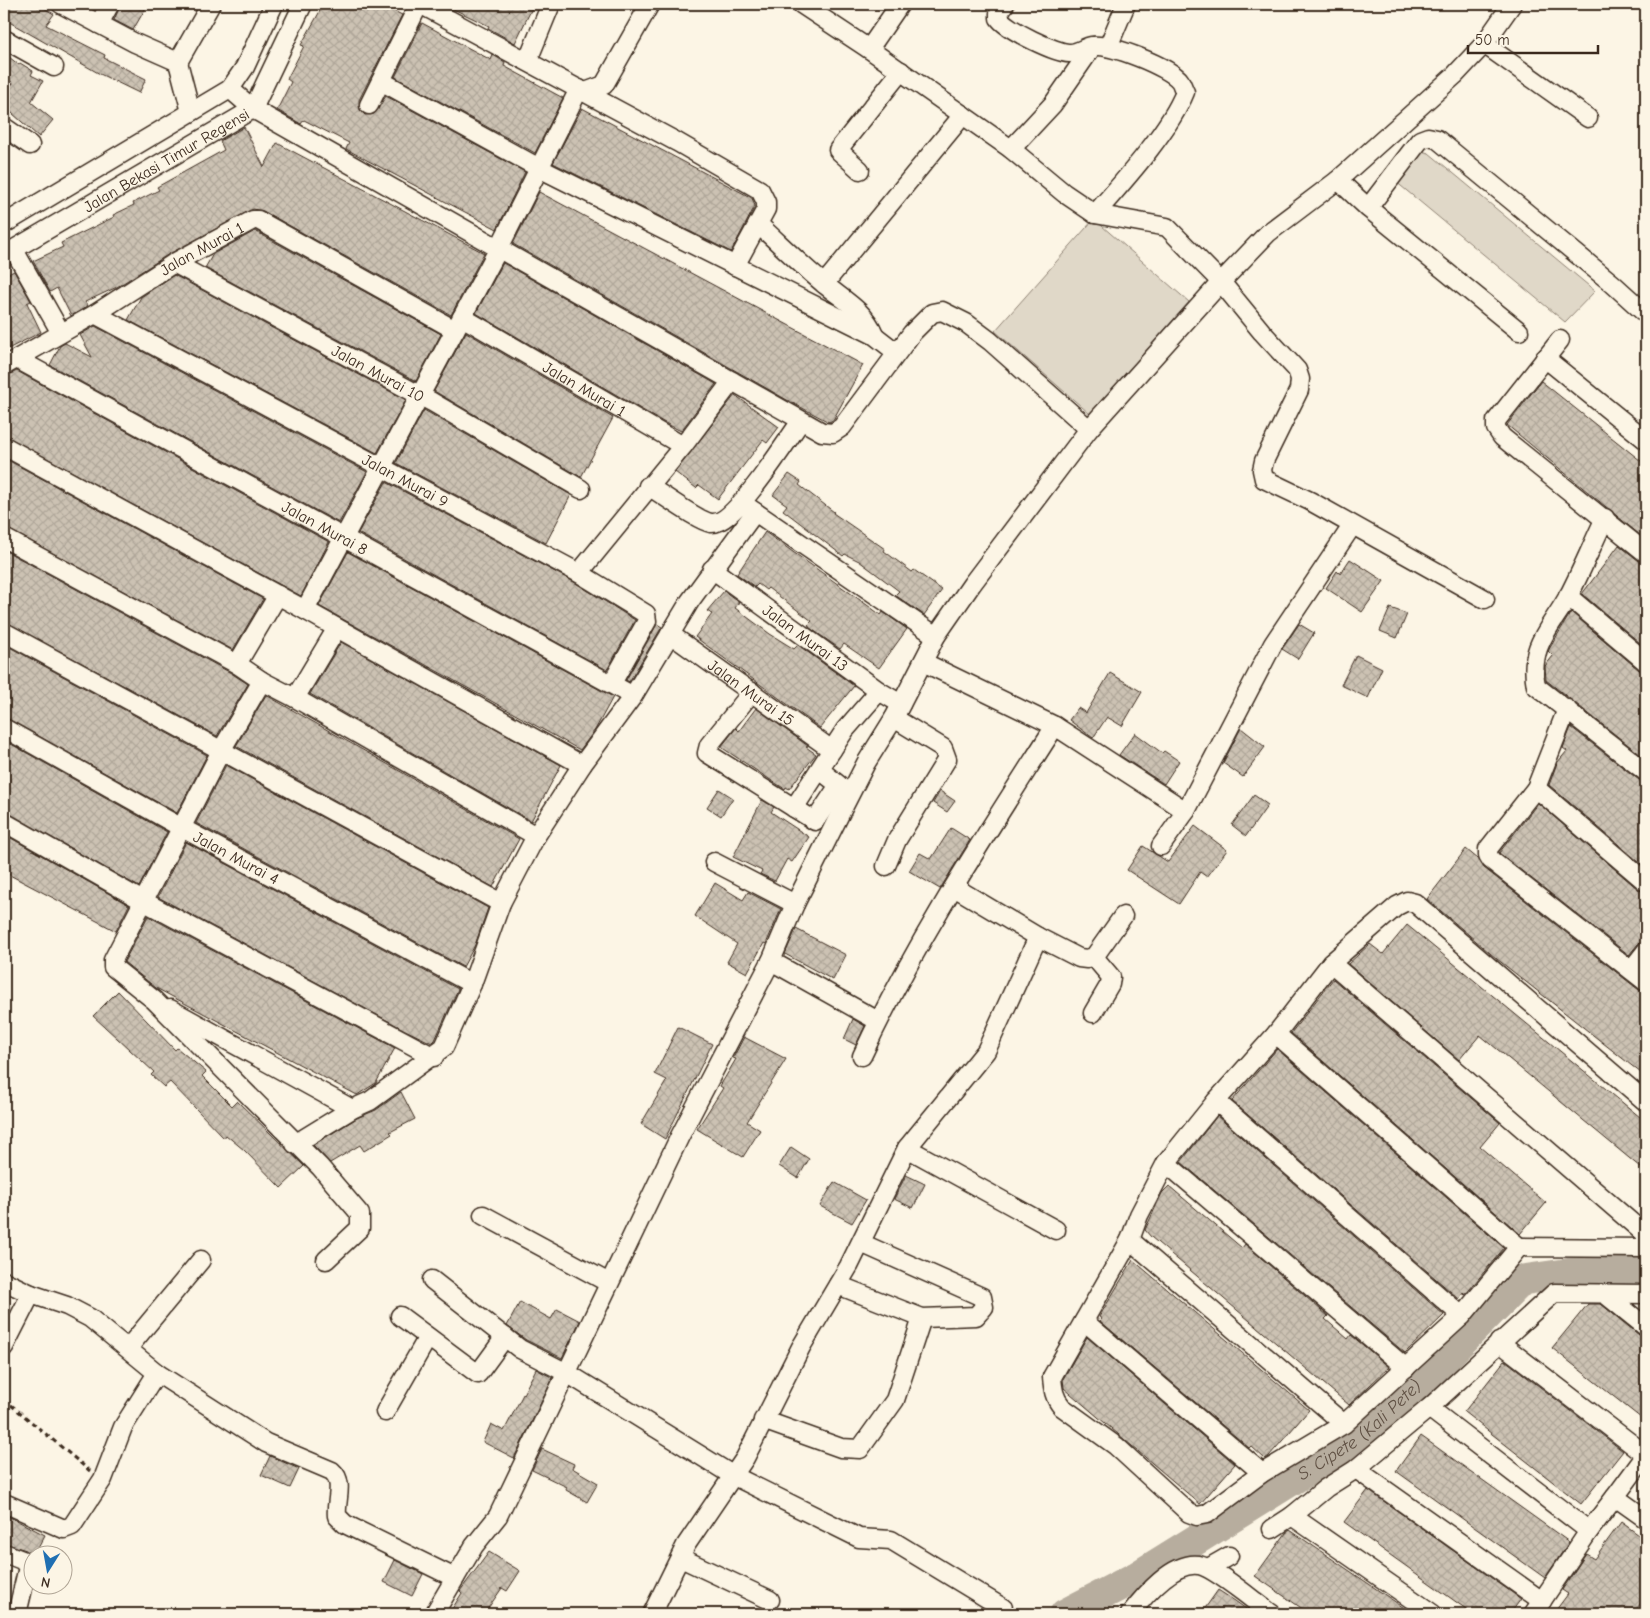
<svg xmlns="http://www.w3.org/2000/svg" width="1650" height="1618" font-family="'Comic Neue',sans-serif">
	<defs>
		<pattern id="building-cross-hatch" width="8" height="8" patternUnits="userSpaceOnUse" patternTransform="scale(1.25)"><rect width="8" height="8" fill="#ccc2b3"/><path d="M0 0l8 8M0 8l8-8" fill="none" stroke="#b0a79a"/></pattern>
	</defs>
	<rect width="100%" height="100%" fill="#fcf5e5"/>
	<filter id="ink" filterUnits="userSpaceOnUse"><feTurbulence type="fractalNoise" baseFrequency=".02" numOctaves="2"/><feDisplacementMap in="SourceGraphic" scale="10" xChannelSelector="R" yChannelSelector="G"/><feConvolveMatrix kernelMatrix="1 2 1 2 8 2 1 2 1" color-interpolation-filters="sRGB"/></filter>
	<g filter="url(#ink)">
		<g fill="#e0d8c8" stroke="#8e8173">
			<path d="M1421,151L1429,153L1595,291L1565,322L1395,181Z"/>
			<path d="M1094,219L1189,302L1090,414L995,331Z"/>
		</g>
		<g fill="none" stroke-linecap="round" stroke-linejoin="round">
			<path stroke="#b7ad9e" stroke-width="31" id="s1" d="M1065,1614L1138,1576L1361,1437L1443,1360L1522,1280L1600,1269L1646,1268"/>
		</g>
		<g fill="url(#building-cross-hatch)" stroke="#3b2a1e">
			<path d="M4,4H37L54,14L46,25L105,55L104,58L146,79L139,93L100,74L4,19Z"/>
			<path d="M121,4H148L133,30L114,20Z"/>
			<path d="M324,4H398L394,11L402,15L359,100L360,110L365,115L374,114L386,96L525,172L497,229L346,149L349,143L304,120L301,124L277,110L291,82L287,79L304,46L301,45Z"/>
			<path d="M443,4H534L515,43L488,28L489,26Z"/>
			<path d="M422,23L491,60L493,55L505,62L504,66L563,98L535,153L395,77Z"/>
			<path d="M4,53L19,65L20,63L33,71L31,75L43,81L31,102L53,120L39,137L4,106V94L13,83L4,76Z"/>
			<path d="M582,108L752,198L755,206L731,252L553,163Z"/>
			<path d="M244,127L264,167L277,143L484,253L451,315L263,211L253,209L169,254L117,287L85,302L88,306L71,316L57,288L50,292L33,261L63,247L61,243L114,217L113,215L134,205L133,203L159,190L157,187L224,150L220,141Z"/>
			<path d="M539,192L863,365L833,420L829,422L787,400L513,244Z"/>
			<path d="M255,231L441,334L416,381L205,268L213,254Z"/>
			<path d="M503,263L716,384L681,431L663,422L476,313Z"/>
			<path d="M14,271L31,301L27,303L41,332L4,351V276Z"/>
			<path d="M174,275L406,400L377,453L128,320L141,297Z"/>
			<path d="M95,326L367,472L339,523L50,365L60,346L65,343L92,357L80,335Z"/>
			<path d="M466,332L613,418L581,477L434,391Z"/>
			<path d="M17,371L329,542L301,596L4,435V377Z"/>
			<path d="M1541,381L1646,465V540L1507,425Z"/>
			<path d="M735,395L779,427L767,443L763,440L718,499L699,485L696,488L675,472Z"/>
			<path d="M424,410L571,495L546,543L396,463Z"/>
			<path d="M4,458L263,599L233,650L4,527Z"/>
			<path d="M789,474L801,482L799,485L808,492L834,512L833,513L885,549L884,551L912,572L914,570L942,590L924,615L895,595L899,591L859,561L845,554L843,556L783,510L787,505L773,495Z"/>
			<path d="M386,482L574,582L635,620L607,670L358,533Z"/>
			<path d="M765,532L881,615L883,612L907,629L879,668L844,644L840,649L810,628L808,625L812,621L768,588L766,590L758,584L755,587L737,574Z"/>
			<path d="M1619,545L1639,561L1646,563V648L1582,594Z"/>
			<path d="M4,550L231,673L248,684L217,736L4,621Z"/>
			<path d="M348,552L613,697L595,730L580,750L319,606Z"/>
			<path d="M1350,559L1384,581L1362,612L1326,588L1337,571L1340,574Z"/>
			<path d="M724,591L739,602L735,608L770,634L794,649L798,645L854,686L820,728L695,637L712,614L707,611Z"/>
			<path d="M1390,608L1407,614L1397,638L1380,631Z"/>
			<path d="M1571,612L1639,670L1646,672V759L1546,680L1545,666L1553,656L1548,651Z"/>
			<path d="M657,624L662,627L629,682L626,680Z"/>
			<path d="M1299,624L1314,633L1298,659L1282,649Z"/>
			<path d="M341,642L561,765L531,821L310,694Z"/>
			<path d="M4,644L207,755L177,813L4,717Z"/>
			<path d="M1356,655L1382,668L1368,698L1341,685Z"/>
			<path d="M1110,673L1142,692L1122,726L1107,717L1093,738L1069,720L1078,708L1086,713Z"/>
			<path d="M266,695L519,839L493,887L236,746Z"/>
			<path d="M756,708L808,746L806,747L816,754L789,789L786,787L785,789L772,781L721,747L736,728L739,731Z"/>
			<path d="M1571,727L1639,780L1646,782V868L1549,785L1557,763L1567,751L1563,748Z"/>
			<path d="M1241,728L1265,747L1243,777L1223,763Z"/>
			<path d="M1135,733L1162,753L1164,751L1179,761L1164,784L1119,755Z"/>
			<path d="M4,740L167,832L139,887L4,811Z"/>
			<path d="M226,765L488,908L475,945L463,967L196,823Z"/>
			<path d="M719,789L733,798L721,816L707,807Z"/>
			<path d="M940,791L955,801L947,812L933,803Z"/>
			<path d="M1254,795L1268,805L1246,836L1232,825Z"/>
			<path d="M762,800L774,807L771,812L809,837L792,862L787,859L775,881L760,874L762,871L733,857Z"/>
			<path d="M1538,803L1639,890L1646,892V941L1638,944L1629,955L1499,853Z"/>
			<path d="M1195,826L1227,850L1207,877L1200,872L1179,904L1127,870L1143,846L1168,862Z"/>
			<path d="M951,828L970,840L940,889L909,871L920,853L931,859Z"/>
			<path d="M4,834L129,905L116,931L4,872Z"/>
			<path d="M186,842L458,989L435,1040L432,1043L405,1030L158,897Z"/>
			<path d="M1466,849L1478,859L1484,868L1639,990L1646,992V1077L1497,959L1427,899Z"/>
			<path d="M715,883L743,900L748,892L781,909L766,944L764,943L747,973L727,962L737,944L695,916Z"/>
			<path d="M148,916L395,1048L376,1083L357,1095L156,988L124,962Z"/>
			<path d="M1407,925L1646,1122V1172L1480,1035L1459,1060L1348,964L1370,944L1383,954Z"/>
			<path d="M796,929L846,955L833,980L785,954Z"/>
			<path d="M1333,979L1500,1123L1480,1147L1546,1203L1520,1234L1291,1033Z"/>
			<path d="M118,991L175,1050L177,1048L206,1072L202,1076L232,1106L237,1101L304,1166L281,1188L244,1150L226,1135L224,1138L170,1082L164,1087L151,1075L154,1072L93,1016Z"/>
			<path d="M853,1019L865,1026L856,1045L844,1039Z"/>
			<path d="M678,1027L712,1044L665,1139L641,1124L667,1080L655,1074Z"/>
			<path d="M744,1037L786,1059L747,1122L760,1130L743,1157L697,1129L723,1088L720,1086L736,1059L733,1058Z"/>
			<path d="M1277,1049L1504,1248L1465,1295L1463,1293L1459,1299L1232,1101Z"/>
			<path d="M401,1092L415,1119L390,1132L392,1134L364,1151L360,1145L330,1163L313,1145L357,1118L376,1110Z"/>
			<path d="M1217,1116L1444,1315L1405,1353L1181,1162Z"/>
			<path d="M791,1147L809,1159L798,1178L779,1166Z"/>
			<path d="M906,1175L925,1184L913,1208L894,1199Z"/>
			<path d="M834,1182L866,1200L852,1223L820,1206Z"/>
			<path d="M1169,1186L1242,1248L1245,1244L1328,1316L1325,1319L1348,1339L1351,1335L1389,1367L1349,1405L1151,1237L1145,1230L1162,1193Z"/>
			<path d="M1133,1260L1309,1410L1269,1456L1265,1459L1251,1446L1249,1448L1100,1321L1102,1319L1099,1317Z"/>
			<path d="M520,1302L551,1319L557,1309L580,1321L562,1358L526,1340L507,1326Z"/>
			<path d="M1588,1304H1601L1639,1335L1646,1337V1422L1552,1348Z"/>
			<path d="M1087,1337L1235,1464L1200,1504L1064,1388L1063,1379Z"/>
			<path d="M1505,1360L1623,1451L1581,1504L1464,1412Z"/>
			<path d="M536,1369L553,1378L514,1458L483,1442L491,1424L504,1431Z"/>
			<path d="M1421,1436L1569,1542L1545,1578L1396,1471Z"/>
			<path d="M542,1449L574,1464L572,1468L598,1483L587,1502L566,1490L567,1487L532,1470Z"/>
			<path d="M270,1456L299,1469L290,1488L261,1475Z"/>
			<path d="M1368,1490L1521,1599L1510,1614H1473L1344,1522Z"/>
			<path d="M4,1514L45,1535L34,1556L26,1550L4,1543Z"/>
			<path d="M1621,1522L1646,1540V1596L1633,1614H1553L1568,1594L1562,1590L1586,1554L1594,1559Z"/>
			<path d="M1290,1530L1319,1550L1413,1614H1310L1255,1576L1286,1533Z"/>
			<path d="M489,1552L520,1571L507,1591L502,1588L484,1614H460L452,1609L462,1593L460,1591Z"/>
			<path d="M395,1560L423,1574L412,1596L384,1582Z"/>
			<path d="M1218,1590L1235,1601L1253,1614H1201Z"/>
		</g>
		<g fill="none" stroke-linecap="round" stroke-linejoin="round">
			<g stroke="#3b2a1e" stroke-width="21">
				<g id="minor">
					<path d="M61,4L135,43L178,62L211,4"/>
					<path d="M420,4L677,142L760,190L766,202V209L735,266"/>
					<path d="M801,4L869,49"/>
					<path d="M900,4L869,49L1011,149L1064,193L1095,214L1167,227L1221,282L1262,332L1297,370L1300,379L1299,390L1264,461L1262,470L1264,479L1310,501L1485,599"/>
					<path d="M1005,4L999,13V18C1006,29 1057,54 1070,53C1078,53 1085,47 1092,46C1109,43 1170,67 1180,81C1182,84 1183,89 1185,92C1170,130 1123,182 1095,214"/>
					<path d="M99,24L110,4"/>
					<path d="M4,39L54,67"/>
					<path d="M1484,44L1588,118"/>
					<path d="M1108,47L1126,4"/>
					<path d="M528,60L551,4"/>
					<path d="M178,62L191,112"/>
					<path d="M381,81L539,168L874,335L896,352"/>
					<path d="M230,89L253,109L822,432L833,433L842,427L912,333L932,313L942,311L966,323L990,341L1089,429"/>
					<path d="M585,92L604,85L650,4"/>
					<path d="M369,105L419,4"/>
					<path d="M4,127L30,145"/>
					<path d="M1011,149L1053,104L1093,46"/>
					<path d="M860,170L838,150L901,71"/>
					<path d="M1338,180L1368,208L1420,140L1428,137L1437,139L1613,284L1646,314"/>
					<path d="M1368,208L1519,331"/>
					<path d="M4,224L230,89L245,67L274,4"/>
					<path d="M758,224C780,244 801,265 823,283C843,300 864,310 874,334"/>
					<path d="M14,250L61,333"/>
					<path id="s2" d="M4,255L253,109L303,4"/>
					<path id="s3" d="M174,263L432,402L581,489"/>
					<path d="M824,284L963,115"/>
					<path id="s4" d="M95,314L579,573L646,614L647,621L612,683"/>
					<path id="s5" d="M462,317L683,446"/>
					<path d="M1560,340L1496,421V428L1502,437L1646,553"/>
					<path d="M1545,358L1646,440"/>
					<path id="s6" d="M17,359L633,696"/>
					<path id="s7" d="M4,366L95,314L174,263L253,220H258L455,330"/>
					<path d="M4,446L305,610L582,765"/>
					<path d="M648,486C662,494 698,521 711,523C734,526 787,440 801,421"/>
					<path d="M742,503L936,636"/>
					<path d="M1605,518C1593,543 1582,570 1569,595C1551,628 1528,645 1536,686L1646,772"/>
					<path d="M4,538L237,664L262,681L295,698L536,836"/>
					<path id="s8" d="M712,569L879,691L901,704"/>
					<path d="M579,573L683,446L732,381"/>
					<path d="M1568,596L1646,662"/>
					<path d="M305,610L499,248L579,89"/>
					<path d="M4,632L501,903"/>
					<path id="s9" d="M670,634L832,750"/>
					<path d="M923,662L1055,726L1186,811"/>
					<path d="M237,664L278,595"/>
					<path d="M262,681L222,749L113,960V967L154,1000L320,1167L360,1214V1228L326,1260"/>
					<path d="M752,692L709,745L707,753L815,821L839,785L820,770"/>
					<path d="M295,698L337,628"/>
					<path d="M1567,709L1536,788L1488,849V855L1491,860L1646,982"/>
					<path id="s10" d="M4,728L182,828L472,984"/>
					<path d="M1536,788L1646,882"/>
					<path d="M794,808L845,730L879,691"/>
					<path d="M4,822L143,901L434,1057"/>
					<path d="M1161,846L1186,811L1273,644L1352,526"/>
					<path d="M714,862L795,904"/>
					<path d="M886,866L897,840L947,759L943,748L894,718"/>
					<path d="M954,887L1038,937L1079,958L1087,959L1094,957L1123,916"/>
					<path d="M771,961L878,1021"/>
					<path d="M1331,963L1646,1235"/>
					<path d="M1631,970L1646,951"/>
					<path d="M170,1009L352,1109"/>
					<path d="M1093,1013L1110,984L1111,977L1094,957"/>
					<path d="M1276,1034L1519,1247"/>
					<path d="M862,1056C916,940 987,833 1055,726"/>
					<path d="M1216,1101L1462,1316"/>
					<path d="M1646,1102L1415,903L1407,901L1397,906L1331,963L1276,1034L1216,1101L1166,1163L1139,1215L1130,1240L1052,1377C1053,1389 1054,1398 1062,1407L1116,1446L1189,1513L1197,1516L1207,1514L1262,1473L1344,1424L1462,1316L1519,1247L1646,1248"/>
					<path d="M295,1144L352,1109L370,1101L444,1047L472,984L501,903L536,836L582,765L633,696L690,601L755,512"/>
					<path d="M907,1148L1056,1230"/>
					<path d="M1166,1163L1406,1368"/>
					<path d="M483,1215L609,1283"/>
					<path d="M1130,1240L1344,1424"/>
					<path d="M432,1280L520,1349L567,1373L732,1475L859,1538L891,1540L1003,1608"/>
					<path d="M4,1281L31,1294"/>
					<path d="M838,1285L922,1318L976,1316L984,1307L982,1297L861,1243"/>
					<path d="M1605,1294L1646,1327"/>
					<path d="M400,1316L478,1374L505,1337"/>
					<path d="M1084,1321L1262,1473"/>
					<path d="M1499,1342L1646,1455L1615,1497L1646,1519"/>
					<path d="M4,1347L31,1294L67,1306L90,1318L157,1373L266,1443L332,1471C345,1482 335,1502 337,1516L345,1524L455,1578"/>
					<path d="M128,1348L201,1260"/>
					<path d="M1429,1408L1589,1531"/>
					<path d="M385,1412L428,1337"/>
					<path d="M763,1420L841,1448L860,1449L895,1400L922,1318"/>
					<path d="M1356,1469L1542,1601"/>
					<path d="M4,1503L64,1529L72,1526L103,1479L123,1427L157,1373"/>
					<path d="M1292,1516L1326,1488L1356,1469L1429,1408L1554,1293L1646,1294"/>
					<path d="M1272,1529L1292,1516L1433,1614"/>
					<path d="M4,1553L22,1560L28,1567L17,1614"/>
					<path d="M681,1558L770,1600"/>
					<path d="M1208,1568L1229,1556"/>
					<path d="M434,1614L474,1546L498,1516L680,1136L771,961L795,904L844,806L866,763L894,718L936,636L972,584L1089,429L1221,282L1268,233L1338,180L1455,75L1484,44L1512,4"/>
					<path d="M652,1614L686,1545L745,1458L801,1347L849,1266L907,1148L986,1051L1038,937"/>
					<path d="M1130,1614C1144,1596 1173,1561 1199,1565C1215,1568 1256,1603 1272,1614"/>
					<path d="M1533,1614L1589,1531L1615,1497"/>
				</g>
			</g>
			<path stroke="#3b2a1e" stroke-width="3" stroke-dasharray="5 4" stroke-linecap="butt" d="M4,1399L90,1471"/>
			<use href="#minor" stroke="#fcf5e5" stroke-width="18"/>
		</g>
	</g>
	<g text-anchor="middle" stroke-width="4" stroke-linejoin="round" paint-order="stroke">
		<g font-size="16" fill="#3b2a1e" stroke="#fcf5e5">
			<text dy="6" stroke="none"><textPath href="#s2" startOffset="188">Jalan Bekasi Timur Regensi</textPath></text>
			<text dy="6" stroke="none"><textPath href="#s7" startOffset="230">Jalan Murai 1</textPath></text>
			<text dy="6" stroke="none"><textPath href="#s3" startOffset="232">Jalan Murai 10</textPath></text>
			<text dy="6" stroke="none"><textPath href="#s5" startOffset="142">Jalan Murai 1</textPath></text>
			<text dy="6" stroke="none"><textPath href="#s4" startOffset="352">Jalan Murai 9</textPath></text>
			<text dy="6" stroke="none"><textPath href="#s6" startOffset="351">Jalan Murai 8</textPath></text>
			<text dy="6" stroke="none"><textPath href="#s8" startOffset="116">Jalan Murai 13</textPath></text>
			<text dy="6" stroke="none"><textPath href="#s9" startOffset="100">Jalan Murai 15</textPath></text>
			<text dy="6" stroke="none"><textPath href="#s10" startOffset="266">Jalan Murai 4</textPath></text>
		</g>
		<g font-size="18" font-style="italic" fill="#605144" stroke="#fcf5e5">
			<text dy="6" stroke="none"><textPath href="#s1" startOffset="348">S. Cipete (Kali Pete)</textPath></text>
		</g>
	</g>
	<rect width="1650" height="1618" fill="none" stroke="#fcf5e5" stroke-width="20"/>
	<rect x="10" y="10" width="1630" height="1598" fill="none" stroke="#3b2a1e" stroke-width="2" filter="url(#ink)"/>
	<g transform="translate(48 1570) rotate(191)"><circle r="24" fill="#fcf5e5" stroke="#afa495"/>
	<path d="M0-4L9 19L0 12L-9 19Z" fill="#1f6fb2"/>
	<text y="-8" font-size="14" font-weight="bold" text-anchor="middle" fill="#3b2a1e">N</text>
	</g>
	<path d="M1468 45v8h130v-8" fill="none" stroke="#3b2a1e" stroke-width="2.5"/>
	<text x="1475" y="45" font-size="15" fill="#3b2a1e" stroke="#fcf5e5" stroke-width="4" paint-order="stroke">50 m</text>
</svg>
